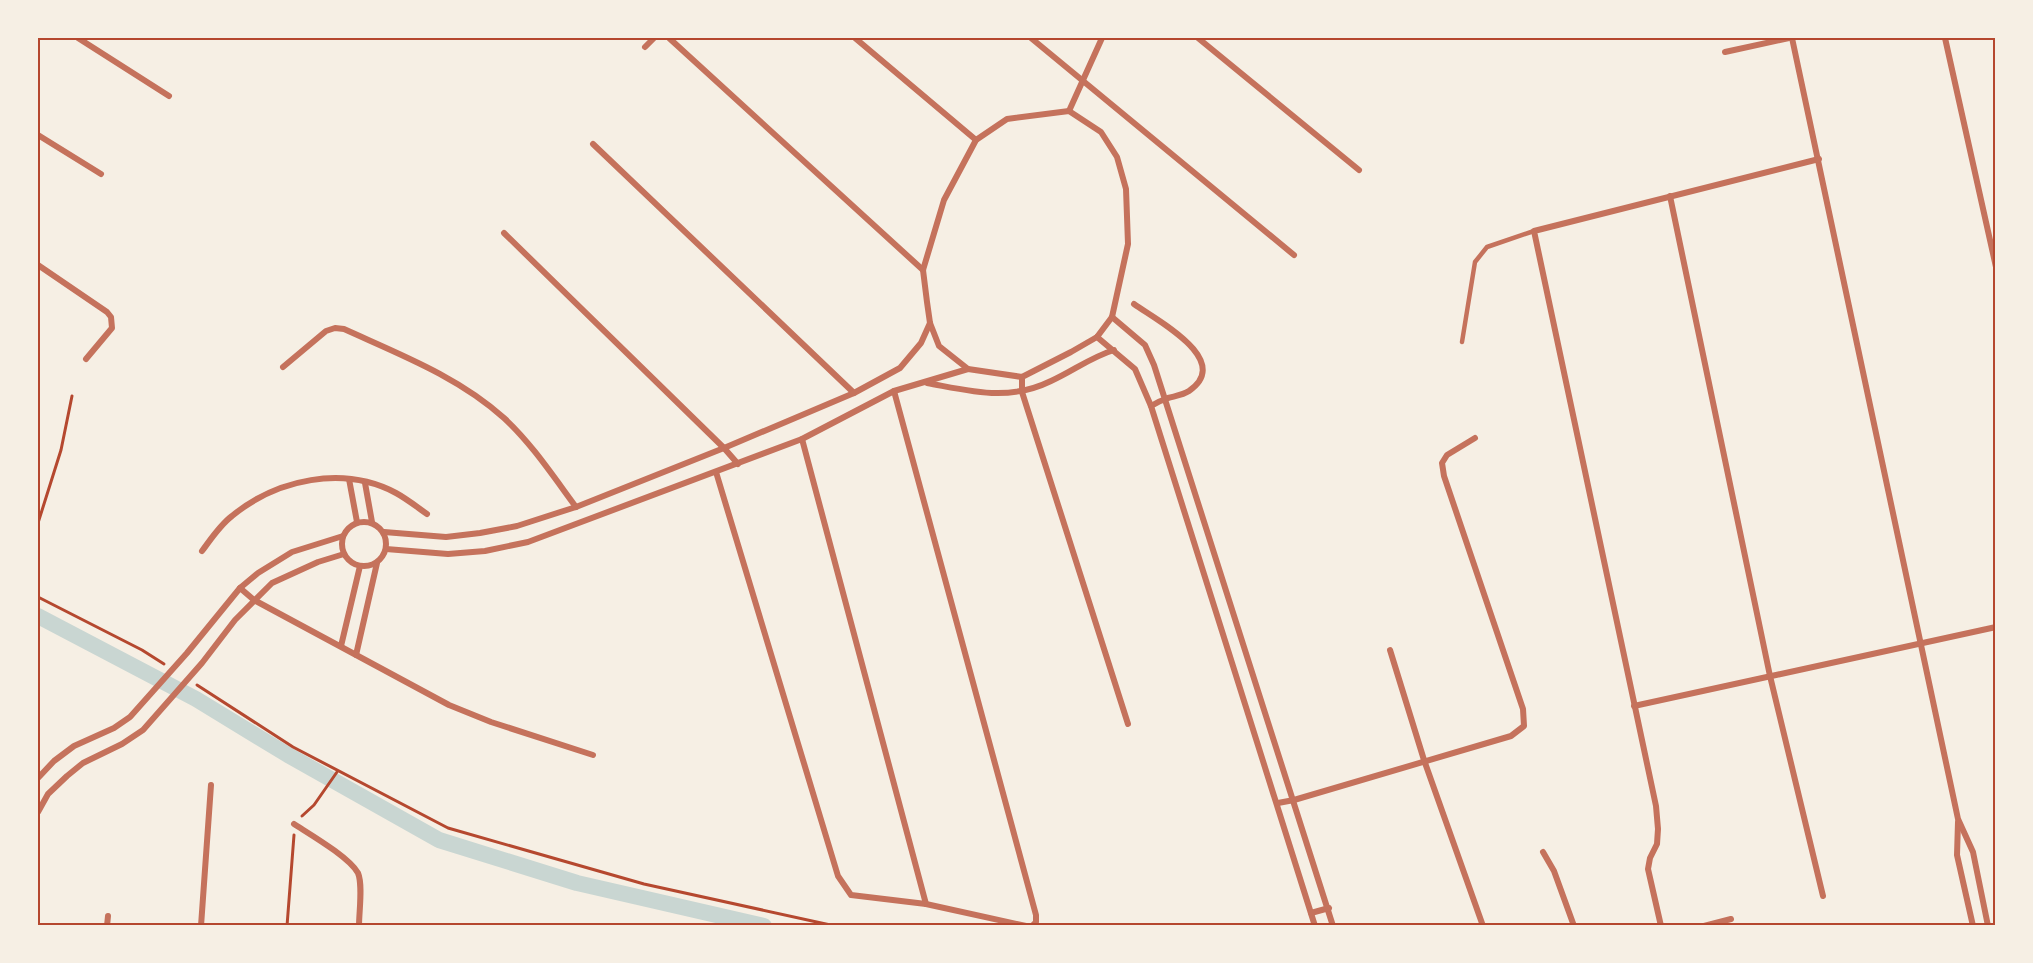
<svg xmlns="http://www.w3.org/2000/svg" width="2033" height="963" font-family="Montserrat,sans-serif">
	<rect width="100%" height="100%" fill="#f6efe4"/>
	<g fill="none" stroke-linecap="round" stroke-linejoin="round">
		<path stroke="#c9d6d2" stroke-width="16" d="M38,616L196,699L288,755L439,840L577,883L764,926"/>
		<g stroke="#b5482f" stroke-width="3">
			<path d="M38,523L61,450L72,396"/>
			<path d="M38,597L142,650L164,664"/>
			<path d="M197,685L293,747L448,828L644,884L835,926"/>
			<path d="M302,816L314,805L337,772"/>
			<path d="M287,926L294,835"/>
		</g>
		<path stroke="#c5725c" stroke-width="4.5" d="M1462,342L1475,262L1487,247L1534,231"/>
		<g stroke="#c5725c" stroke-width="6">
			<path d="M78,38L169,96"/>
			<path d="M669,38L923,270"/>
			<path d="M855,38L976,140"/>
			<path d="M1031,38L1294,255"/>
			<path d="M1198,38L1359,170"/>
			<path d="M1792,38L1958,819L1973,852L1988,926"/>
			<path d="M1945,38L1996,267"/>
			<path d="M645,47L654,38"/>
			<path d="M1725,52L1789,38"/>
			<path d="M1069,111L1101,132L1117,157L1126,189L1128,244L1112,317L1097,337L1071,352L1022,377L968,369L939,346L930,323L927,302L923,270L944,200L976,140L1007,119Z"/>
			<path d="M1069,111L1102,38"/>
			<path d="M38,135L101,174"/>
			<path d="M593,144L854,393"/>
			<path d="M1670,196L1770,676L1823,896"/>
			<path d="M504,233L724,448L738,464"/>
			<path d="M38,265L107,312L111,317L112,328L86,359"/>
			<path d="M1134,304C1156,320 1234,360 1189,391C1183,395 1175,396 1168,398C1162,400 1156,403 1151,406"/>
			<path d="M1112,317L1145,345L1154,365L1333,926"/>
			<path d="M1097,337L1135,369L1151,406L1315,926"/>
			<path d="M283,367L326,331L335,328L344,329C399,354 459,377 504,418C532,444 553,476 576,507"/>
			<path d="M1022,377V392L1128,724"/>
			<path d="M927,383C971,391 1008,402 1051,381C1073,371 1091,357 1114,350"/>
			<path d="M894,391L1036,915V922L1032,926"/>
			<path d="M802,439L926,904"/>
			<path d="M716,472L838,876L851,895L926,904L1026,926"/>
			<path d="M349,479L357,522"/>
			<path d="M365,483L372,522"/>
			<circle cx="364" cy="544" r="22"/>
			<path d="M384,532L446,537L480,533L517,526L576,507L724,448L854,393L900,368L921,343L930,323"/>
			<path d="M386,549L448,554L485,551L528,542L802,439L894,391L968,369"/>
			<path d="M202,551C211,539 220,525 232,516C277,479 343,465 396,493C407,499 417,507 427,514"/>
			<path d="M240,588L254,600L449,705L491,722L593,755"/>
			<path d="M341,646L360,566"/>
			<path d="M1390,650L1424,760L1483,926"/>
			<path d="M356,655L377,563"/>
			<path d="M1634,706L1996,627"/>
			<path d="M38,778L54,761L74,746L114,728L130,717L187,653L240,588L258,573L292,552L343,536"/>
			<path d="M1278,803L1294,800L1511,736L1524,726L1523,709L1444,476L1442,463L1447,455L1475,438"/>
			<path d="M38,812L48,794L67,776L83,763L122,744L143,730L202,663L235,620L272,583L318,562L344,554"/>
			<path d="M1958,822L1957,855L1973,926"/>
			<path d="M294,824C311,835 349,857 358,873C363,885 359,912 359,926"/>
			<path d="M1543,852L1554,871L1574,926"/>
			<path d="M1311,913L1329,908"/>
			<path d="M107,926L108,916"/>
			<path d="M201,926L211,785"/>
			<path d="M1661,926L1648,869L1650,858L1657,844L1658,829L1656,806L1534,231L1819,159"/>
			<path d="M1704,926L1731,919"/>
		</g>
	</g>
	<rect width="2033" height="963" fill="none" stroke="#f6efe4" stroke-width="78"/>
	<rect x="39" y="39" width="1955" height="885" fill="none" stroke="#b5482f" stroke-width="2"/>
</svg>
